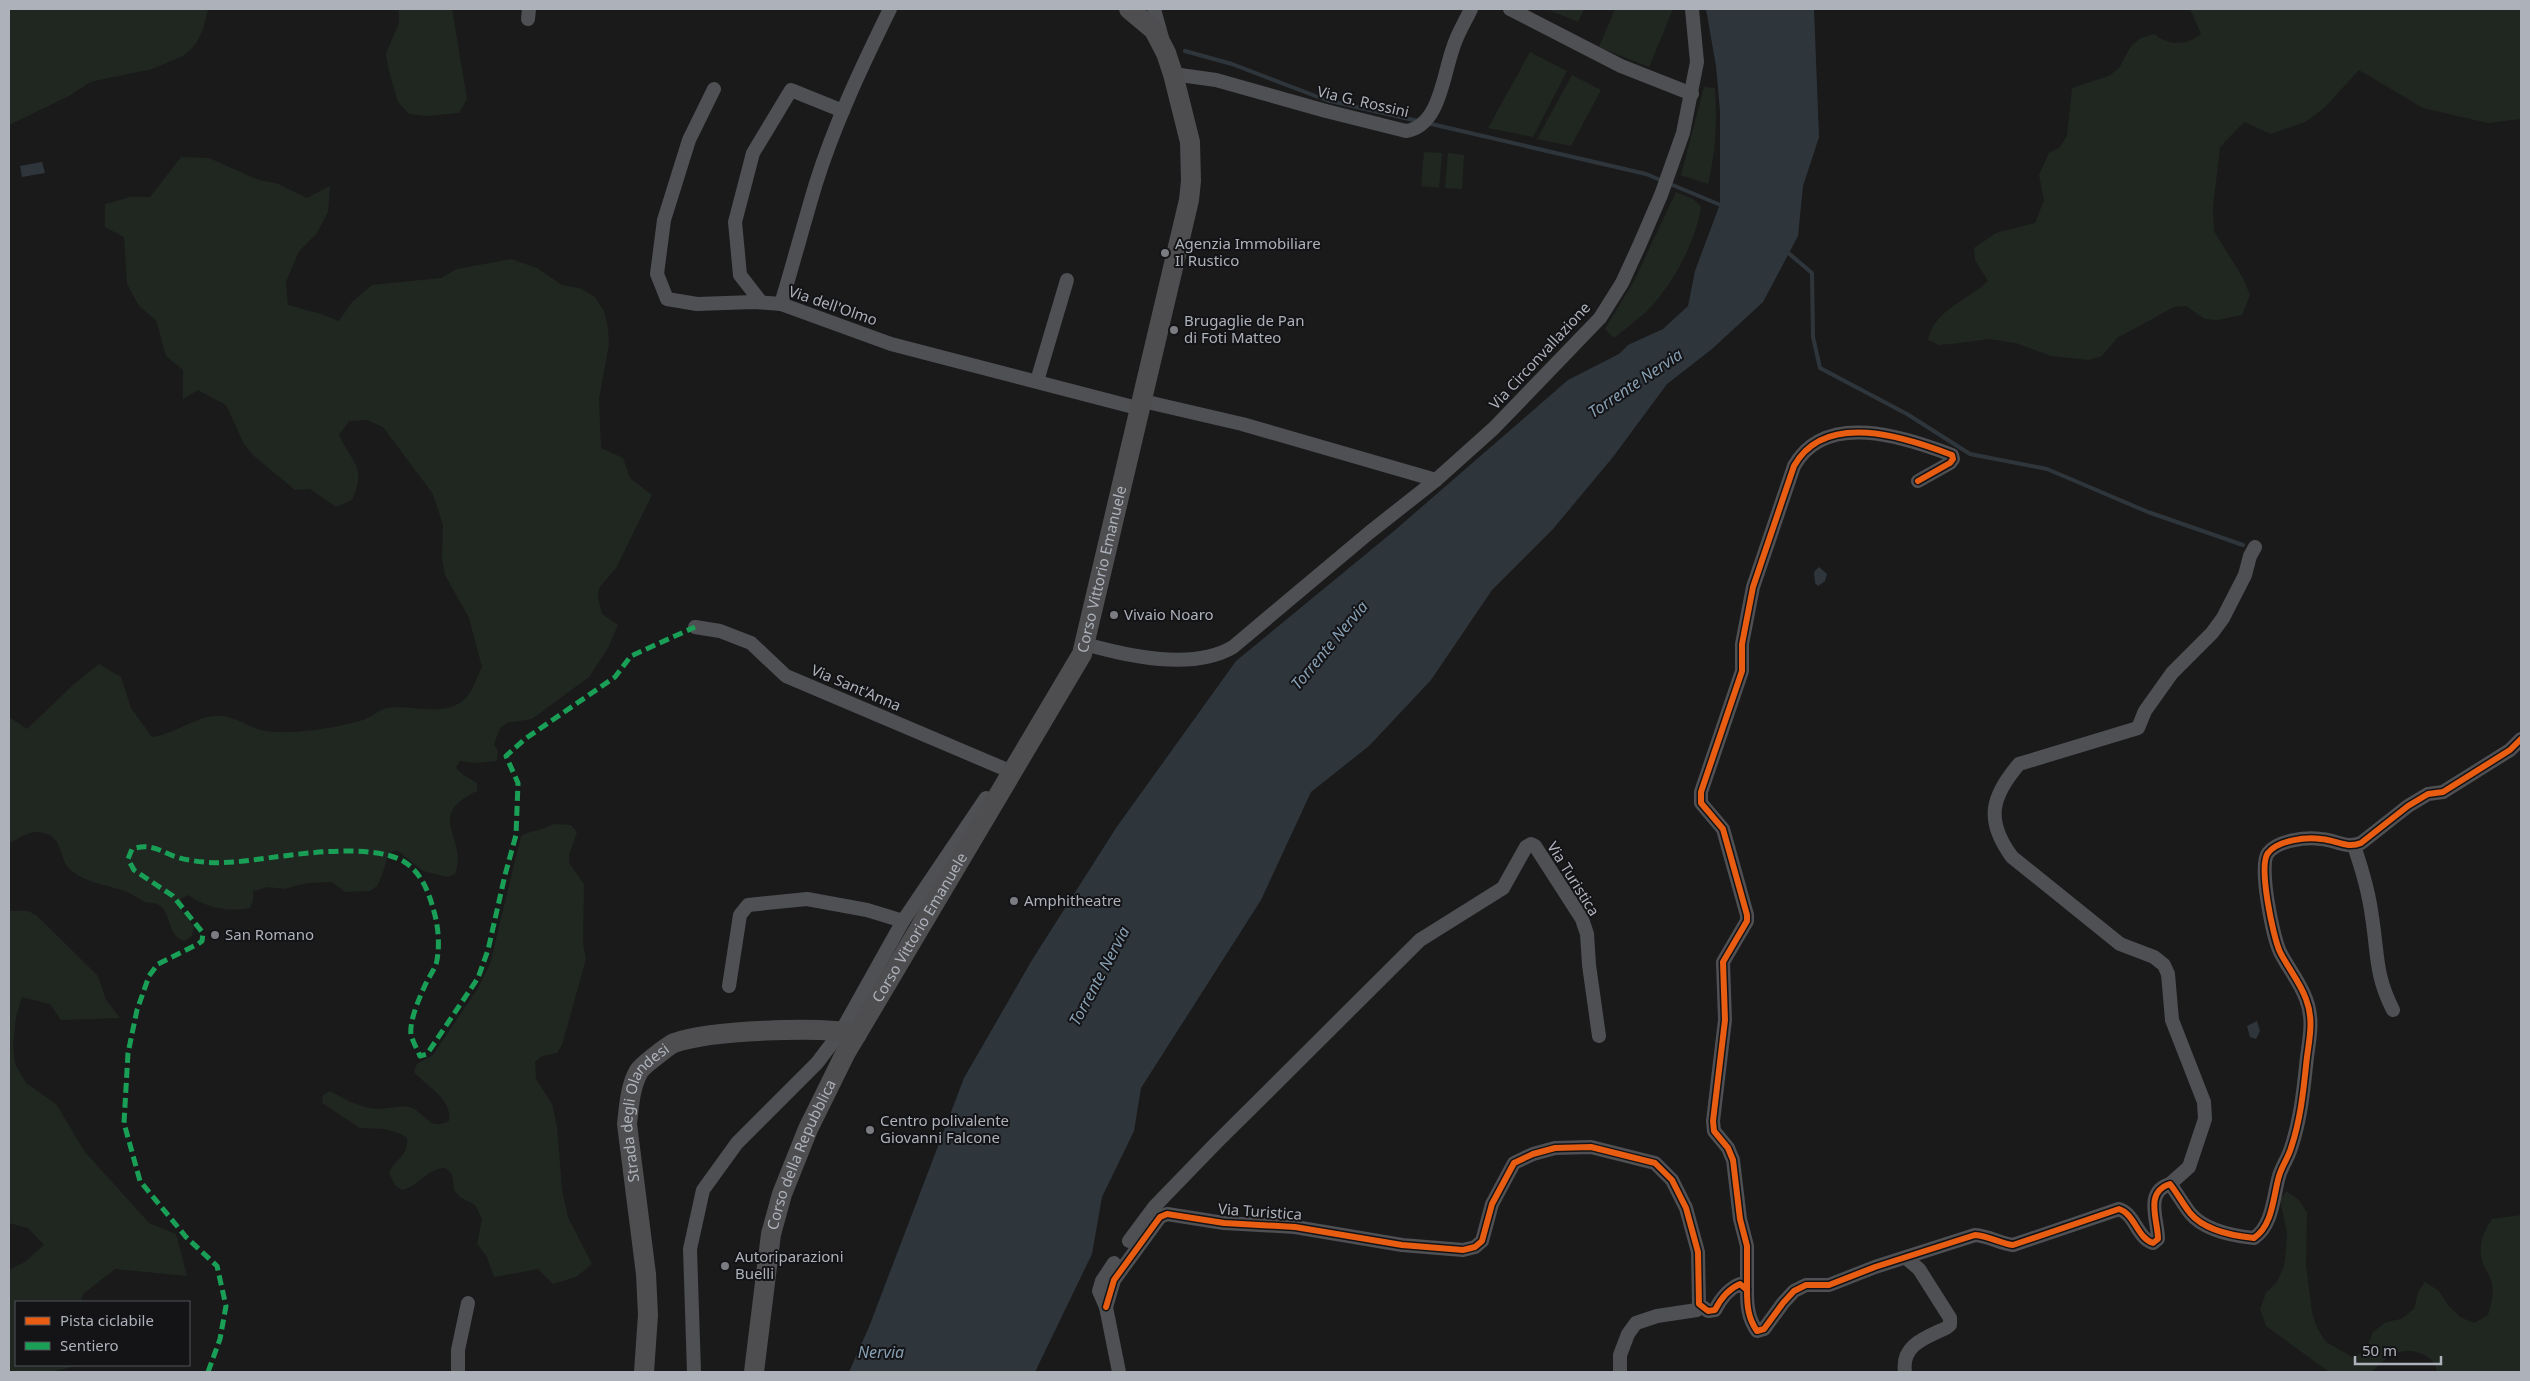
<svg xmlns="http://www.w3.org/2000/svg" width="2530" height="1381" font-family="'Noto Sans',sans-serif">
	<rect width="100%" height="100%" fill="#1a1a1b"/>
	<g fill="#202721">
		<path d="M9,9H208L203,30L195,45L183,56L152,69L90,82L69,96L9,125Z"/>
		<path d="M399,9H452L467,99L459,113L426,116L409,114L398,102L389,71L386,54L399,23Z"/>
		<path d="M1547,9H1584L1578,22Z"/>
		<path d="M1615,9H1673L1649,67L1599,47Z"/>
		<path d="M2190,9H2521V119L2488,123L2423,108L2359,70L2325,107L2315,115L2305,122L2271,134L2244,122L2220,147L2213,208L2214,231L2243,278L2250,295L2242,315L2217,320L2205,319L2186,306L2174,307L2117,338L2102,356L2089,360L2051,356L2016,343L1990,339L1951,344L1939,345L1928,340C1933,311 1968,300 1988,281L1975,260L1974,248L1996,233L2035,223L2044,200L2039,175L2049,153L2060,147L2067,136L2072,88L2109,76L2119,68L2131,46L2141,38L2154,34C2170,46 2185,46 2201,34Z"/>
		<path d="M1530,52L1567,71L1533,137L1488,128Z"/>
		<path d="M1572,75L1601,90L1571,146L1537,139Z"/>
		<path d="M1704,87L1715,88C1717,124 1716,149 1708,184L1681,175Z"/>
		<path d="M1424,152L1442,153L1439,188L1421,186Z"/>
		<path d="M1448,153L1464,155L1462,189L1445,188Z"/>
		<path d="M181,157L209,158L259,180L276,183L307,198L330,186L328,212L317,233L299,251L286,282L288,305L321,314L339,321L352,302L372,285L441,278L457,269L511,259L537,268L562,285L579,288L595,297L604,311L608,328L609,344L599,399L601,448L623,458L630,478L652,495L616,568L599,588L598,597L602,614L618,625L608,648L589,677L532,719L507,723L500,728L494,744L498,751L497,761L476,763L460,761L456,768L462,774L477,783V791C423,816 469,838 455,874L447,877L423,871L397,850L389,853L381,878L377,886L370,891L345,892L332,882L307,883L284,889L268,887L253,891V900L250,908C226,912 208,908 188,895L181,899L182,911L194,927L192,936L185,941C166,937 173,911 157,904C153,902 149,903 145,902C137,898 130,892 121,890C103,884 87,883 72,871C58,861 64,837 44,833C29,829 21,838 9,843V717L27,729L74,684L99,664L121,677L131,708L152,737C176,734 194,717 216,716C235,714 248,729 266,731C293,735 336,728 363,720C371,717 379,710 387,708C411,704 447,719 467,697C472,692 478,674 482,667L469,618L445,575L442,559L443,525L433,494L383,427L367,420L349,421L339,435C352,463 367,467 352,500L336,507L310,489L295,490L254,456L244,444L226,405L198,390L183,399V370L166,356L156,320L139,306L127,284L124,237L105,227V204L130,197H150Z"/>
		<path d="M1676,192L1693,199L1701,207C1696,239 1677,276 1656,301C1645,315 1628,326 1614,338L1605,329L1634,281Z"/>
		<path d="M553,824L571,825L577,832L569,855V863L584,884L583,943L586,959L562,1045L557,1053L542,1056L535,1062L536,1079L552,1104L557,1126L562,1190L568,1217L592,1264L576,1277L553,1284L538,1269L494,1277L487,1257L477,1244L482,1219L475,1205L460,1197L454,1190L452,1174L445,1168C427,1168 419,1186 402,1190L395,1185L389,1173C395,1159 409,1156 407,1138L401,1134L385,1129L360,1128L322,1103L323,1095L330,1091C344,1099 361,1108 377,1109C388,1109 402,1104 412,1108C427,1115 429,1131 449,1121C453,1099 426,1086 414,1072L417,1064L433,1055L478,988L490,964L521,836C531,830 543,831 553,824Z"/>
		<path d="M9,911H28L36,915L98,976L106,1000L120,1018L61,1020L50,1004L22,997L16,1017L13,1045L15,1064L26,1083L56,1104L85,1152L149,1223L176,1234L187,1276L115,1269L83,1294L81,1302H16V1365H80L51,1372H9V1270L25,1262L44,1245L28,1228L9,1223Z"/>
		<path d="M2286,1191L2299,1200L2307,1213L2306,1264L2312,1313L2317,1328L2326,1342L2354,1358L2367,1348L2373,1332L2386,1322L2401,1319L2414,1309L2418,1292L2425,1282L2439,1291L2448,1305L2460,1317L2474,1323L2488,1315C2491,1304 2495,1291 2491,1280C2490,1275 2486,1271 2484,1266C2477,1248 2482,1234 2492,1219L2521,1215V1372H2437C2434,1352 2409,1347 2393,1354C2385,1358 2378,1367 2371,1372H2329L2266,1326L2260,1309L2266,1293L2277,1282L2284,1266L2286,1250L2287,1233L2280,1200Z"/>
	</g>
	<g fill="#2e363c">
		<path d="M1706,9H1814L1819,137L1803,186L1798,236L1763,302L1712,349L1667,384L1613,457L1553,529L1492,590L1431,680L1369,746L1311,792L1261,900L1141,1088L1134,1131L1102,1197L1092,1254L1035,1372H849L869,1327L964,1078L1032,960L1116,828L1236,661L1394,531L1568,380L1619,354L1628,345L1663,329L1688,306L1695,271L1720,204V110L1716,66Z"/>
		<path d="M42,162L45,173L22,177L20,166Z"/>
		<path d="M1819,567L1827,574L1825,581L1818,586L1815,583L1814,572Z"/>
		<path d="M2257,1021L2260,1031L2256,1039L2250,1037L2247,1026Z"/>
	</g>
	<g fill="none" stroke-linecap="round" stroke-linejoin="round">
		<g stroke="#2e363c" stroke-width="4">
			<path d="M1185,51L1232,64L1326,100L1418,121"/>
			<path d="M1427,123L1646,174L1723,206"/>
			<path d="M1786,251L1812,273L1813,337L1820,368L1907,414L1970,454L2047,469L2148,512L2243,545"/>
		</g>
		<g stroke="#4f5053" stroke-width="14">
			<path d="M1154,9L1162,38"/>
			<path d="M1510,9L1621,66L1692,94"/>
			<path d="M528,19L529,9"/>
			<path d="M1173,74L1216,80L1326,111L1406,131C1440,126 1443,75 1453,48C1457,34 1465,22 1471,9"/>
			<path d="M714,89L689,140L664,220L657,274L667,299L697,304L754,302L781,304L891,344L1141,409"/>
			<path d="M761,302L740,275L735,222L753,153L791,90L843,111"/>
			<path d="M781,304C793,264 804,223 816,183C835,123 862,66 890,9"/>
			<path d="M1037,381L1067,280"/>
			<path d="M1143,401L1242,424L1436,480"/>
			<path d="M695,627L720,631L751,643L786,676L1012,772"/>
			<path d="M1085,644C1127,656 1193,671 1233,647L1370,532L1436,480L1494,428L1600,318L1622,283L1639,246L1661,195L1683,133L1697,62L1692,9"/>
			<path d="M2354,846C2362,869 2369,893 2372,917C2378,954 2375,975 2393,1010"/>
			<path d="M729,986L740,915L748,905L807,899L867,910L903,921"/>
			<path d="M2170,1184L2189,1167L2205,1119L2204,1102L2172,1020L2168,974L2164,965L2154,957L2120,944L2012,857C1985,820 1991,797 2019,764L2138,728L2145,711L2172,673L2212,633L2223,618L2245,575L2250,556L2255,547"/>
			<path d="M1129,1241L1155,1206L1216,1143L1420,940L1503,888L1526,847L1531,844L1535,846L1582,919L1587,934L1589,965L1599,1036"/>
			<path d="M1114,1263L1102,1281L1099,1291L1106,1307L1119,1372"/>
			<path d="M1747,1290V1246L1740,1219L1733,1160L1728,1148L1714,1131L1713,1121L1725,1020L1723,962L1747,921V915L1723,829L1701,803V792L1742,671V644L1753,587L1794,466C1825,410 1905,437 1952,455L1953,459L1950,463L1918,481"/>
			<path d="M1106,1307L1114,1280L1160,1217L1167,1214L1224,1223L1295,1227L1402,1245L1463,1250L1475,1247L1482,1241L1492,1204L1514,1163L1533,1154L1555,1148L1591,1147L1655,1163L1672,1180L1686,1208L1698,1252L1699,1304L1708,1311L1715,1310C1721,1298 1728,1289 1740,1284L1747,1290C1747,1306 1748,1318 1757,1331L1764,1329L1783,1303L1794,1291L1806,1285H1829L1875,1267L1975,1235C1989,1236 1999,1243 2013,1245L2119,1209C2135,1214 2137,1238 2153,1243L2158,1239C2158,1220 2144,1192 2170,1184C2177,1193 2183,1204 2190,1213C2204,1230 2234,1236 2254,1238C2273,1225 2273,1197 2279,1176C2282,1166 2288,1158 2291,1148C2300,1121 2303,1095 2306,1066C2308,1043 2315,1022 2306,999C2300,982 2288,968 2280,952C2273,937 2258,865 2268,853C2278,840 2306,837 2321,839C2336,840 2347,849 2361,843L2408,806L2428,794L2443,792L2510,750L2521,739"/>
			<path d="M458,1372V1350L468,1303"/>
			<path d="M694,1372L690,1249L703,1190L737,1143L817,1063L842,1030L903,921L986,798"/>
			<path d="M1620,1372V1355L1628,1334L1636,1323L1657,1316L1697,1310"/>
			<path d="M1905,1372C1901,1345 1925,1338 1946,1328L1950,1325V1318L1919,1269L1906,1258"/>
		</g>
		<g stroke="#4e4e51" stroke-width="20">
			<path id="s1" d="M644,1372L648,1315L646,1274L627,1124C629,1107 630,1086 639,1071C642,1066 669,1045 674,1043C709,1030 822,1026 857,1034"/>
			<path id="s2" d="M754,1372L771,1234L782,1194L808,1129L845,1054L1082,654L1189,200L1191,181L1190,142L1173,74L1166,53L1154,30L1129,9"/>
		</g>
		<path stroke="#1a9f57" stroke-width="5" stroke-dasharray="10 5" stroke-linecap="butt" d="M208,1372L220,1339L226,1306L217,1266L186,1237L140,1181L124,1123L128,1053L137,1010L149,976L158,964L198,944L202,941L203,933L173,896L134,870L128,859L132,849C156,841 165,857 189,860C210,864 231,863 253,860C291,855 369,842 403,861C420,871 428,890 433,908C438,924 440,943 437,960C436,967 431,974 427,981C421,994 409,1020 411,1035C413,1042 417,1049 420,1056L427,1054L478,978L488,950L505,875L516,835L518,783L506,756L525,739L615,677L631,656L695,627"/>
		<g stroke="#141417" stroke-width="9">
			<g id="cycleway">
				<path d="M1747,1290V1246L1740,1219L1733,1160L1728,1148L1714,1131L1713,1121L1725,1020L1723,962L1747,921V915L1723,829L1701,803V792L1742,671V644L1753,587L1794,466C1825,410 1905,437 1952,455L1953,459L1950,463L1918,481"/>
				<path d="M1106,1307L1114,1280L1160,1217L1167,1214L1224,1223L1295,1227L1402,1245L1463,1250L1475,1247L1482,1241L1492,1204L1514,1163L1533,1154L1555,1148L1591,1147L1655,1163L1672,1180L1686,1208L1698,1252L1699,1304L1708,1311L1715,1310C1721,1298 1728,1289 1740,1284L1747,1290C1747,1306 1748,1318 1757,1331L1764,1329L1783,1303L1794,1291L1806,1285H1829L1875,1267L1975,1235C1989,1236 1999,1243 2013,1245L2119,1209C2135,1214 2137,1238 2153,1243L2158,1239C2158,1220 2144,1192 2170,1184C2177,1193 2183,1204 2190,1213C2204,1230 2234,1236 2254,1238C2273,1225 2273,1197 2279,1176C2282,1166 2288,1158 2291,1148C2300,1121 2303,1095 2306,1066C2308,1043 2315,1022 2306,999C2300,982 2288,968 2280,952C2273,937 2258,865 2268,853C2278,840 2306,837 2321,839C2336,840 2347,849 2361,843L2408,806L2428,794L2443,792L2510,750L2521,739"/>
			</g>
		</g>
		<use href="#cycleway" stroke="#e95d12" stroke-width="6"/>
	</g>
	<g fill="#7a7c82" stroke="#141417" stroke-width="2">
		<circle cx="1165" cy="253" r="5"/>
		<circle cx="1174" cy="330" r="5"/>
		<circle cx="1114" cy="615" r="5"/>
		<circle cx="1014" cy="901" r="5"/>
		<circle cx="215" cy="935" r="5"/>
		<circle cx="870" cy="1130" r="5"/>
		<circle cx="725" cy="1266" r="5"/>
	</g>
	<g text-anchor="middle" stroke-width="4" stroke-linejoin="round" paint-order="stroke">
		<g font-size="15" fill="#adb1ba" stroke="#141417">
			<text transform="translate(1363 102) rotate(13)" y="5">Via G. Rossini</text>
			<text transform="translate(833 306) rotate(19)" y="5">Via dell'Olmo</text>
			<text transform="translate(1540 356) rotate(-47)" y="5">Via Circonvallazione</text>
			<text dy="5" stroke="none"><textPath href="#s2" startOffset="886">Corso Vittorio Emanuele</textPath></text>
			<text transform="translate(856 688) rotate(23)" y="5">Via Sant'Anna</text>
			<text transform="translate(1573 879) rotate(58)" y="5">Via Turistica</text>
			<text dy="5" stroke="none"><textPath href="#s2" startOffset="481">Corso Vittorio Emanuele</textPath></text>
			<text dy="5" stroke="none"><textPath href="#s1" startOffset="266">Strada degli Olandesi</textPath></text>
			<text dy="5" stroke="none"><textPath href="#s2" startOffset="224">Corso della Repubblica</textPath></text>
			<text transform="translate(1260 1212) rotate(4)" y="5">Via Turistica</text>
		</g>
		<g font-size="15" fill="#adb1ba" stroke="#141417" text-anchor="start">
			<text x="1175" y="249">Agenzia Immobiliare<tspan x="1175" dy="17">Il Rustico</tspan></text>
			<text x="1184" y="326">Brugaglie de Pan<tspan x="1184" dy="17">di Foti Matteo</tspan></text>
			<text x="1124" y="620">Vivaio Noaro</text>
			<text x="1024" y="906">Amphitheatre</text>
			<text x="225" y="940">San Romano</text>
			<text x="880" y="1126">Centro polivalente<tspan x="880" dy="17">Giovanni Falcone</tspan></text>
			<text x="735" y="1262">Autoriparazioni<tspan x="735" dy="17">Buelli</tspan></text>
		</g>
		<g font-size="16" font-style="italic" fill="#869fb3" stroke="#141417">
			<text transform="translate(1635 383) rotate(-34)" y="6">Torrente Nervia</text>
			<text transform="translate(1329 645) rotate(-50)" y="6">Torrente Nervia</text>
			<text transform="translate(1099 976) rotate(-62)" y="6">Torrente Nervia</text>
			<text x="881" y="1358">Nervia</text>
		</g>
	</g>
	<rect width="2530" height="1381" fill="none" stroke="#adb1ba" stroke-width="20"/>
	<rect x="15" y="1301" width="175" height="65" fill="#141417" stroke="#515358"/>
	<rect x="25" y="1317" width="25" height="8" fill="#e95d12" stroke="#515358"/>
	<text x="60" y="1326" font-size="15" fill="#adb1ba">Pista ciclabile</text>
	<rect x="25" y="1342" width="25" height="8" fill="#1a9f57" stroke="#515358"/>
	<text x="60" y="1351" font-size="15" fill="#adb1ba">Sentiero</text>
	<path d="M2355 1356v8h86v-8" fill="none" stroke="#adb1ba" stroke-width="2.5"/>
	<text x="2362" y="1356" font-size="15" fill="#adb1ba" stroke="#141417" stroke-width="4" paint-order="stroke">50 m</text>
</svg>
